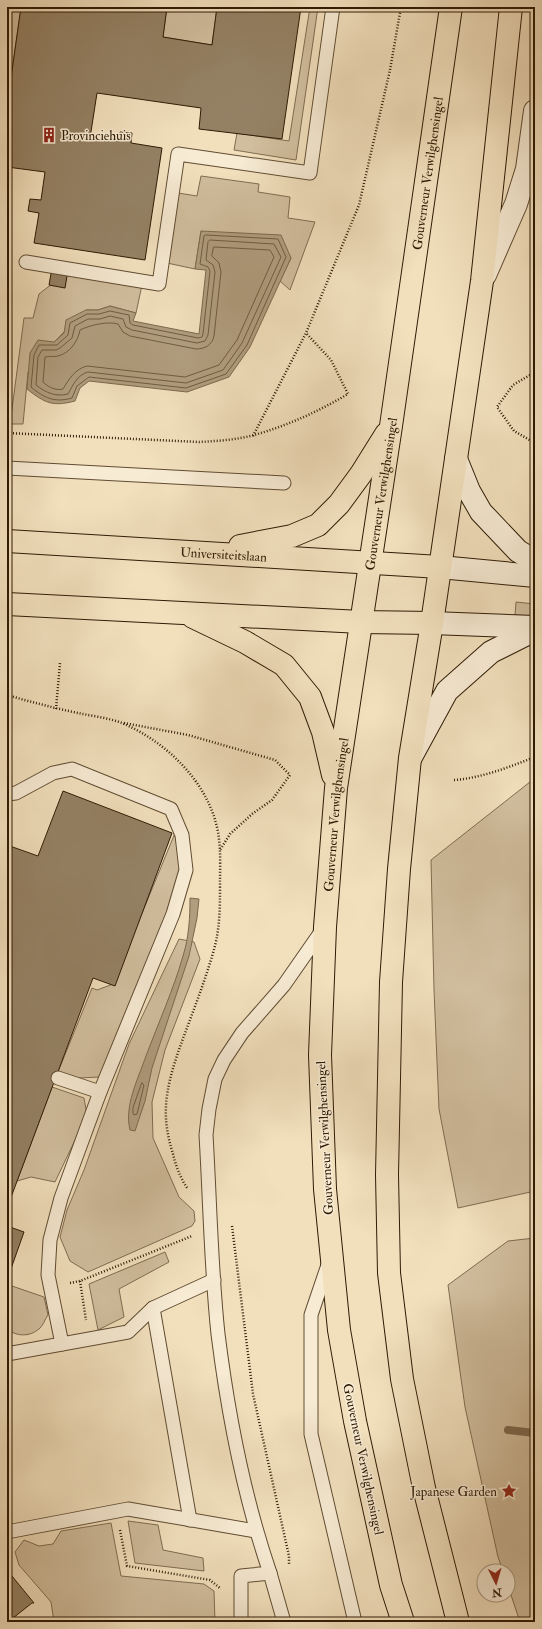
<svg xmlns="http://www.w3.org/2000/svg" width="542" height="1629" font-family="'IM FELL Double Pica',serif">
	<rect width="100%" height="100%" fill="#f2e0bd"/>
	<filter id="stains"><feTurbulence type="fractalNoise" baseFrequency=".005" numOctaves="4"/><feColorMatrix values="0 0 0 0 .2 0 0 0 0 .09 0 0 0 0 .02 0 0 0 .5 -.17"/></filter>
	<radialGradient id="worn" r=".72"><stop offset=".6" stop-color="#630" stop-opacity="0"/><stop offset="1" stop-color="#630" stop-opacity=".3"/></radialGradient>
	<g fill="#d1be9e" stroke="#806c51">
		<path d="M7,7H21L11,78H7Z"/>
		<path d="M167,7H217L212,45L163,37Z"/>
		<path d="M310,7H318L296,160L234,150L237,133L289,141Z"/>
		<path d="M201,176L259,184L258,192L290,197L288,218L315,222L290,290L280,281L291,258L201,231L195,269L167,263L178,193L197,196Z"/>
		<path d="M66,273L142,285L136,313L110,306L98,310H86L54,342L28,372L23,424H10L24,318H33L39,294Z"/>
		<path d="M516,602L535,604V617L515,615Z"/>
		<path d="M535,778V1191L458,1208L439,1109L434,990L431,860Z"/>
		<path d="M175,833L182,875L100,1077L78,1078L58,1072L92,988L97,990L113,984Z"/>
		<path d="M179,939L194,942L200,959L165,1050L152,1102L153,1138L179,1197L194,1211L195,1221L192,1226L88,1272L70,1261L60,1237L67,1210L84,1170L129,1044Z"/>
		<path d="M52,1087L84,1098L87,1115L55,1182L31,1177L17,1181Z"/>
		<path d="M535,1238V1622H520L508,1586V1571H503L498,1557L465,1407L448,1285L508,1241Z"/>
		<path d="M165,1252L169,1262L119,1289L124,1317L98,1330L89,1284Z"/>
		<path d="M12,1286L44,1297L48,1315C45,1319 43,1326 39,1329C30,1337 15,1337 7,1328V1290Z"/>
		<path d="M128,1521L158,1525L163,1550L203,1558L204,1571L135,1563Z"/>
		<path d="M111,1523L121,1576L204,1584L214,1591L215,1622H54L51,1602L19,1565L15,1552L24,1540L39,1546L53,1544L61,1531Z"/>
	</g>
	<g fill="#b09d7e" stroke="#7c694d">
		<path d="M201,231L281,235L291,258L250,347L229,377L187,392L89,381L80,388L75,401C52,407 45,403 27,389L30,353L38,340L54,342L64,333L66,320L86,310H98L110,306L136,313L133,321L199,334L206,270L195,269Z"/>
		<path d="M190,898L199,899L197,918L189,956L152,1068L145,1101L135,1131L130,1130C124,1106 138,1079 146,1056C158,1024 174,988 183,956C189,937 190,917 190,898Z"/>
	</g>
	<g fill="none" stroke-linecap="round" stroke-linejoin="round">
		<g stroke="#705c41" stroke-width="1">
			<path d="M206,235L278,239L286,257L247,345L226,374L186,388L89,377L77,386L72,398C55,403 44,398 31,387L34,355L39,345H57L68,335L70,323L87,314H99L110,311L129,315L130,323L133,325L198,338L202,337L203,334L210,271L208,267L200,264L204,236Z"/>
			<path d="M210,240L274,244L281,257L242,343L223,370L186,383L88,372C77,375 73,385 68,394C56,397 46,393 36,385L38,357L42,350H56L60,348L72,338L75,326L88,319H100L110,316L123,319L126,327L132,330L197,343L205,341L208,335L215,272L213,265L206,260L208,242Z"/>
			<path d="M214,247L270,250L274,257L237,340L219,365L185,377L87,366C75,369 69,379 63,389C56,391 48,387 43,382L45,357C49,356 54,357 58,356C70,353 78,341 80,330C90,325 108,321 118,324L123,332L130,336L196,349C205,349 212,345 214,336L221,272L219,263L212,256Z"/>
			<path d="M142,1083L144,1085L137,1114L134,1115L133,1113V1108Z"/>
		</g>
		<path stroke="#7c694d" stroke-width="8" d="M508,1430L535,1433"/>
	</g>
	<g fill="#948164" stroke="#2f1a04">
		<path d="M21,7H167L163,37L212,45L217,7H301L282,139L199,129L201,108L97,93L90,138L119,141L120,132L132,133L131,143L162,148L145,260L34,243L39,213L28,211L30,199L41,200L45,172L7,167V78H11Z"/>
		<path d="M52,268L68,270L65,288L49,285Z"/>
		<path d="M63,791L172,833L115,986L93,978L7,1208V845L38,856Z"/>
		<path d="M7,1226L24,1232L7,1280Z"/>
		<path d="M7,1570L34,1603H32L8,1622H7Z"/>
	</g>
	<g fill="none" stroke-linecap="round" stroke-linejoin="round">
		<g stroke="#604c32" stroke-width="15">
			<g id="service">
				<path d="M26,262L159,284L178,154L310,173L333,7"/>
				<path d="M7,468L284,483"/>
				<path d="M7,794L16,793L53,773L72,769L171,809L182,835L186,870L173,914L100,1092L61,1198L50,1240L48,1275L62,1344"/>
				<path d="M58,1078L100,1092"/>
				<path d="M329,1262L311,1315V1434L355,1622"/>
				<path d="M153,1308L190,1520"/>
				<path d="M7,1354L128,1332L153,1308L214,1280"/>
				<path d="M7,1532L128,1509L256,1531"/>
				<path d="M270,1573L284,1622"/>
				<path d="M241,1622V1576L270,1573C244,1497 228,1414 218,1334C211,1269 210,1201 206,1135L209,1109L215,1079L224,1060L242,1033L284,985L323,929"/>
			</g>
		</g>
		<g stroke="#604c32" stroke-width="24">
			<path id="minor" d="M485,275L516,204L527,169L535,111"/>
		</g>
		<g stroke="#2f1a04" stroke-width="24">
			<g id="secondary">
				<path d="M456,459L469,491L481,512L518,551L535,561"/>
				<path d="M440,567L535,576"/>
				<path d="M432,623L535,627"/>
				<path d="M411,757L447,691L491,652L535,630"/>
			</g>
		</g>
		<g stroke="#2f1a04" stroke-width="24">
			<g id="trunk">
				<path id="s1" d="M7,541L440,567"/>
				<path d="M240,546L292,536L318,525L339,504L361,474L386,434"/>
				<path d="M7,604L361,622L432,623"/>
				<path d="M193,617L245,642L284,665L310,697L323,732L333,775"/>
				<path id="s2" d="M403,1622L391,1585L355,1421L339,1330L325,1189L320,1055L325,927L336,788L391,426L451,7"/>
				<path d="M458,1622L424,1488L402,1379L389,1273L387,1175L391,982L399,869L410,758L432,623L482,281L511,7"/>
			</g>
		</g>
		<g stroke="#2f1a04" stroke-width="2.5" stroke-dasharray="1 2" stroke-linecap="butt">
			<path d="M535,372L513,385L497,407L514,431L535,443"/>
			<path d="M7,433L199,442C217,441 236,440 254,435C287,426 319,411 348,394L331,360L306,333"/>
			<path d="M253,436L306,333L359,205L390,70L401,7"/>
			<path d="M7,695C31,702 54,708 78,713C92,716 109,718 122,723C167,742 209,783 218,832C221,849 220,867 220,884C220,908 220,930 213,953C204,984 192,1014 181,1044C174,1064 167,1085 166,1106C165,1122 168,1138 173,1154C176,1166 180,1178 188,1189"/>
			<path d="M56,709L60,663"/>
			<path d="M124,723L188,735L275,760L290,775L272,800L252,814L230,834L220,850"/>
			<path d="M454,780C482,778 509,767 535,757"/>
			<path d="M232,1226L253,1394L289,1556V1564"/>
			<path d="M80,1281L86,1320"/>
			<path d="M70,1283L80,1281L192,1236"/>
			<path d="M120,1530L127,1566L210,1580L221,1589"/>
		</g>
		<use href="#service" stroke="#f7ebd4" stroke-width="13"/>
		<use href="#minor" stroke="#f7ebd4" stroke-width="22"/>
		<use href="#secondary" stroke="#f7ebd4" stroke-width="22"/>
		<use href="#trunk" stroke="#f2e0bd" stroke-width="22"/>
	</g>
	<defs>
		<g id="building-bare" transform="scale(1.2)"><path d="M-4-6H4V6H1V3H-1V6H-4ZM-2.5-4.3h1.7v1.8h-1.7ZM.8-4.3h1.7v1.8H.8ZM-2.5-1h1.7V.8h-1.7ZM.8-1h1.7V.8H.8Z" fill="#8f2418" stroke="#f7ebd4" stroke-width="2.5" paint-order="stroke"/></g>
		<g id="sight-bare" transform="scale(1.2)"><path d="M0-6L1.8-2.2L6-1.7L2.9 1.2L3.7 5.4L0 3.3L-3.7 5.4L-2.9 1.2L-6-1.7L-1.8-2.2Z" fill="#8f2418" stroke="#f7ebd4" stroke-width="2.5" paint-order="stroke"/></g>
	</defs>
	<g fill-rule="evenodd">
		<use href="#building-bare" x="49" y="135"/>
		<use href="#sight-bare" x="509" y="1491"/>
	</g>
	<g text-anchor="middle" stroke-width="3" stroke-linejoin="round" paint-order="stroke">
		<g font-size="13" fill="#2f1a04" stroke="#f7ebd4" text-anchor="start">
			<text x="61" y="140">Provinciehuis</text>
			<text x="497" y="1496" text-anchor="end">Japanese Garden</text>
		</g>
		<g font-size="13" fill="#2f1a04" stroke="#f7ebd4">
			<text dy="5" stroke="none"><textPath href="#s2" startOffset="1464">Gouverneur Verwilghensingel</textPath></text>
			<text dy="5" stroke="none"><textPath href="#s2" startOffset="1140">Gouverneur Verwilghensingel</textPath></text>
			<text dy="5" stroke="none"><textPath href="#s1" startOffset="217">Universiteitslaan</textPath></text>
			<text dy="5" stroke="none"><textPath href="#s2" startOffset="816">Gouverneur Verwilghensingel</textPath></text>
			<text transform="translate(324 1138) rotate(-93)" y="5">Gouverneur Verwilghensingel</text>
			<text transform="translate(364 1459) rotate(78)" y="5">Gouverneur Verwilghensingel</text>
		</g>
	</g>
	<rect width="542" height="1629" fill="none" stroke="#f2e0bd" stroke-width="24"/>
	<rect x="8" y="8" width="526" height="1613" fill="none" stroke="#2f1a04" stroke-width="2"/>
	<rect x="12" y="12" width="518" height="1605" fill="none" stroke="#2f1a04"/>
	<g transform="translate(496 1583) rotate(175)"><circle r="19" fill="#f7ebd4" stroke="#a79781"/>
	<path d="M0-3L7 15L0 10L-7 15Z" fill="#8f2418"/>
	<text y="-6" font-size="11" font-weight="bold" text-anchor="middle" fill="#2f1a04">N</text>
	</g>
	<rect width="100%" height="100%" filter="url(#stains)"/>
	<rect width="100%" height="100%" fill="url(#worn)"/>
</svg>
